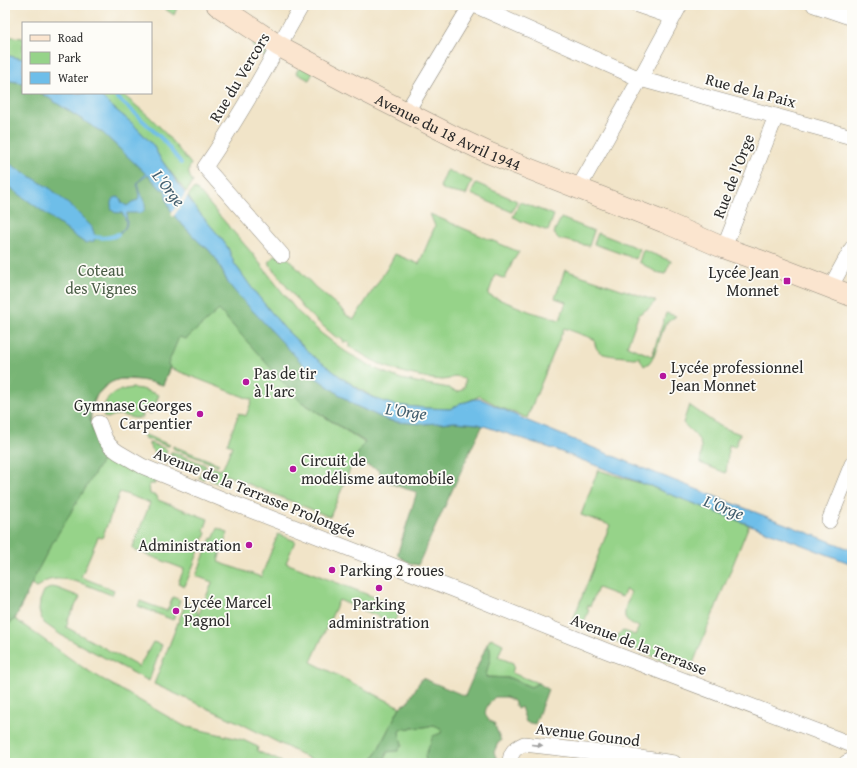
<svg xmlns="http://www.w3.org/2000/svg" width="857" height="768" font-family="'Gentium Book Plus',serif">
	<rect width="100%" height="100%" fill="#fdfcf7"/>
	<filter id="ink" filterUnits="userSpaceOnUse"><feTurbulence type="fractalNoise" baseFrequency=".025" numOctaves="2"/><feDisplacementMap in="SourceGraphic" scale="8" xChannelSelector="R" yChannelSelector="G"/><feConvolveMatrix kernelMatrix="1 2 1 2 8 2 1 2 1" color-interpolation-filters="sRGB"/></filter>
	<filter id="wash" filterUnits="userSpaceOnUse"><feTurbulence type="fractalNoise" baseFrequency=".012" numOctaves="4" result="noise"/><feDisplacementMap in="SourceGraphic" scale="16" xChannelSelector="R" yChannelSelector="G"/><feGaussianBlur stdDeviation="0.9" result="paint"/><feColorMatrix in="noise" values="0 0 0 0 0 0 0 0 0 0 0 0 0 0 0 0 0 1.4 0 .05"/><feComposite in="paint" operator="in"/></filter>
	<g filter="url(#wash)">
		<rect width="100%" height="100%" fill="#f1e4c8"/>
		<g fill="#96d389" stroke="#607f5a">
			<path d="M159,5H173L177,8L174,15Z"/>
			<path d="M5,36L23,38V59L5,55Z"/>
			<path d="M257,39L267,50L266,58L252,46Z"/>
			<path d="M301,64L314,71L309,80L296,73Z"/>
			<path d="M5,80L23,83V93H41L217,260L300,401L365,443L354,460L330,517L226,475L221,485L210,480L209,478L210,468L212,467L220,470L223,468L232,446L227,444L239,413L246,416L252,400L170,368L163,385L142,380L120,379L111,382L104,388L97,395L91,410V423L95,435L105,456L154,480L155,484H149L150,494L157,496L158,500L208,519L204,531L206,533L185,586L178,583L184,569L132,549L150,503L120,492L102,538L98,537L81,577L114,590L112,595C92,588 54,567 37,588L31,585L15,619L85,669L184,726L243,740L258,747L257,751L282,762L281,763H10L5,760Z"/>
			<path d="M98,93H121L150,117L160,127L191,164C187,171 189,176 193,182L186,192L160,158L153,145L133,124L110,105Z"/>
			<path d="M447,170L472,181L466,195L446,191L440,187Z"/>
			<path d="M476,183L517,201L512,212L471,194Z"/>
			<path d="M194,188L199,192L251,252L297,311L322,334L346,352L378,370L401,379L421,383L449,388L452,390L458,392L463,389L465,385V380L460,377L455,376L449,379L443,380L432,379L405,373L384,366L372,360L350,347V343L346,341L344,342H343V339L339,337L337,338L310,315L303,308L268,262L276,255L286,256L315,287L344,311L346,315L354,319L388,267L395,254L419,264L435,226L430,214L519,252L513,261L505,279L495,275L488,295L531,312L560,320L566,302L555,298L565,270L656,301L649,308L639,314L627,346L652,356L666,313L676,316L665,324L654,356L649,363L644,366L639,357L634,358C628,357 621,357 615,356C602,354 596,354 594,339L564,328L527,418L502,408L480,396L466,402L460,403L458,405L450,409L426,408L394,405L376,399L342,378L313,356L284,328L254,291L234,263L228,248L221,238L197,210L188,196Z"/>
			<path d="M520,202L554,215L548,231L521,221L516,218L513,217Z"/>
			<path d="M561,218L594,231L589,246L559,239L554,234L555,230Z"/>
			<path d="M598,233L640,249L636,259L594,244Z"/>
			<path d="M643,250L671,261L665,274L656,272L639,262Z"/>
			<path d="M132,388L142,389L159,395L151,414L146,412L145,413L141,412L140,415H143V417C128,422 125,409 108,418L104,417C100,398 116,390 132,388Z"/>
			<path d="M689,405L719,426L740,434L735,447L729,445L726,473L700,463C701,457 701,451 701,446C700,437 689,430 683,423Z"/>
			<path d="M143,434L170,445L168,446H167L145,438Z"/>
			<path d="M149,443H150L166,449L167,451L161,462H160L149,445Z"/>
			<path d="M173,446L219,464L218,466L174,449L173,448Z"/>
			<path d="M171,452H173L205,465L206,467L204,479L199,478L203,468L171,455L167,465Z"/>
			<path d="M598,470L646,485L652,486L659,490L749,525L690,671L616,642L618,635L621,632L624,631L635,635L639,627C635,625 629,623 627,621C621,615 629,598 631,592L626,589L622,597L598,588L590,606L588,605L587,609L589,610L581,629L571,625L610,525L581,515Z"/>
			<path d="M218,528L228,533L220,554L218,562L261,577L278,534L295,541L286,563L392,604L394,601L402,604L394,623L339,600L311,662L400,707L371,763H318L240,723L154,684L186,602L196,607L198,616L212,583V582L196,576L211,538L213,539Z"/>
			<path d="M52,587L57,588L80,597L67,621L68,623L66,627L139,667L153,642L162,645L149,681L61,635L44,623L42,619L39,611L40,601L44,591Z"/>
			<path d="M173,597L180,600L173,620L138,606L140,601L167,611Z"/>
			<path d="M491,638L503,644L498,657L513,663V665L514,666L512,673L538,683L531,687L510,678L486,677L490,647L487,644Z"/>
			<path d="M434,725L442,729L441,733L425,757L427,763H393L385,759L387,752L402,745L399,732L401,729L424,727Z"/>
		</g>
		<g fill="#78b575" stroke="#527050">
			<path d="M5,80L23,83V93H41L103,133L145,172L161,189L165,190L176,218L200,243L208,249L217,260L228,283L315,377L354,405L387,420L398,422L423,424L455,422L478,424L483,425L472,447L418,565C410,564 404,560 397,555L417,492C404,488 384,485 379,470L354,460L365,442L300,401L219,310L186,339L179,337L168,364V365L170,366L163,385C151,382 131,377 120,379C100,384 86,405 91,425C93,432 97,438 100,444C102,448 103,452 105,456L50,547L38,570L15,619L5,627Z"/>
			<path d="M487,644C495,653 487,666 486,677L510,678L531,687L538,683L548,689L535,724L526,722L521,707L517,709L514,701L506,697H495C490,702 481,711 488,719C490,721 492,722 494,723L501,741L498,743L494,752L498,763H427L425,757L433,736L441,733L442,729L434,725L424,727L401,729L399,732L402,744L398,751L387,752L385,759L381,758L378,763H371L400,707L407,703L422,678L465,696Z"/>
		</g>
		<g fill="#6ebee9" stroke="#4c748a">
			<path d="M5,55L23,59V83L5,80Z"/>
			<path d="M41,93H98L110,105L133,124L153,145L160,158L197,210L221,238L228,248L234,263L254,291L284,328L313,356L342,378L364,393L376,399L394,405L426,408L450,409L458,405L460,403L466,402L475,399H481L528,421L650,471L852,550V564L659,490L652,486L646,485L556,450L478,424L455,422L423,424L398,422L387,420L354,405L315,377L236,293L228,283L217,260L208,249L200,243L176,218L170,209L166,198L165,190L161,189L148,175C145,177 142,179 140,181C133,189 147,200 145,208C145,210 143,211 142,213H127C126,217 127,219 127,223C126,231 120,233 115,238H114V235C121,232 128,228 125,219C125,217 123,214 122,213C119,212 115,214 113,211C111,209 111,205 111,202L114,198L118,197L120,198L122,203L127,206L132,202L138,200C141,193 134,187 139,181C141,178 144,176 146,174L103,133Z"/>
			<path d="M5,161L30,176L51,189L76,211L92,227L95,236L94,241L85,243C71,234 59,224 45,213C32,203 18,194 5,184Z"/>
		</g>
		<path fill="#f1e4c8" d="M187,191L189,194L173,217L171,214Z"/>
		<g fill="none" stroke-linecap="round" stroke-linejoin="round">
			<g stroke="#6ebee9" stroke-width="4">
				<path d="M112,93L138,116L163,140L181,163"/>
				<path d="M90,236C98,238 111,239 118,234"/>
			</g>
		</g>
	</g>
	<g filter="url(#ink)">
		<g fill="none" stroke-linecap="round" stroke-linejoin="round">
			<g stroke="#8e887a" stroke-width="16">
				<g id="street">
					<path d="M474,5L640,79L852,137"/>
					<path d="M637,5L672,17"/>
					<path d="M814,5L852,18"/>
					<path d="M406,113L471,5"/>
					<path d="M578,189L640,79L680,5"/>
					<path d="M724,248L776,116"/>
					<path d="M282,255L205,167C241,115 271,59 302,5"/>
					<path d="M830,288L852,248"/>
					<path d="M99,423L105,439L110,446L118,452L142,466L222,499L463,593L607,651L835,738L852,745"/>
					<path d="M829,521L852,464"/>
					<path d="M510,763C510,752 515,748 524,744L612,754L674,763"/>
					<path d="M846,763L852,760"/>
				</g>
			</g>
			<g stroke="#8e887a" stroke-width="22">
				<g id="secondary">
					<path id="s1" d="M217,5L279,46L356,87L457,138L489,153L664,222L724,248L764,262L852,296"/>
				</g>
			</g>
			<use href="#street" stroke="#fff" stroke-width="15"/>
			<use href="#secondary" stroke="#fbe5cf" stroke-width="21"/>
		</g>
		<defs><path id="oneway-solid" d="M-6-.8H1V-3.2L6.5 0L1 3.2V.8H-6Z"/></defs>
		<use fill="#a0a0a0" href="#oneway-solid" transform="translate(537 745) rotate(5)"/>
	</g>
	<g fill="#b5179e" stroke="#fdfcf7" stroke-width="1.5">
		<rect x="783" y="277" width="8" height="8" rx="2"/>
		<circle cx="663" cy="376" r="4"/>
		<circle cx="246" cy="382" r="4"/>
		<circle cx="200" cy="414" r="4"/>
		<circle cx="293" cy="469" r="4"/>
		<circle cx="249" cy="545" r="4"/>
		<circle cx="332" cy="570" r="4"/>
		<circle cx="379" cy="588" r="4"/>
		<circle cx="176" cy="611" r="4"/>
	</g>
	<g text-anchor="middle" stroke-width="3.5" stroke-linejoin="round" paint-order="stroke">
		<g font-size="16" fill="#2b2b2b" stroke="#fdfcf7">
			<text transform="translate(239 77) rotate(-59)" y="6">Rue du Vercors</text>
			<text transform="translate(751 90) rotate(15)" y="6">Rue de la Paix</text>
			<text dy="6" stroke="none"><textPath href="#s1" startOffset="264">Avenue du 18 Avril 1944</textPath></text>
			<text transform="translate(733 176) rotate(-69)" y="6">Rue de l'Orge</text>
			<text transform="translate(255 492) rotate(22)" y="6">Avenue de la Terrasse Prolongée</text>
			<text transform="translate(639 644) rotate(21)" y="6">Avenue de la Terrasse</text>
			<text transform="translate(588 734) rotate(7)" y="6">Avenue Gounod</text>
		</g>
		<g font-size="16" fill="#4b5d47" stroke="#fdfcf7">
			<text x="101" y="276">Coteau<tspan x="101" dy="18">des Vignes</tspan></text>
		</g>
		<g font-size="16" fill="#2b2b2b" stroke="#fdfcf7" text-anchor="start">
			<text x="779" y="278" text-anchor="end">Lycée Jean<tspan x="779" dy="18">Monnet</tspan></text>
			<text x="671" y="373">Lycée professionnel<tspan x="671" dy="18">Jean Monnet</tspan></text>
			<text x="254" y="379">Pas de tir<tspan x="254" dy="18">à l'arc</tspan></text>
			<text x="192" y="411" text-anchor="end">Gymnase Georges<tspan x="192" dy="18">Carpentier</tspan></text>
			<text x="301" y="466">Circuit de<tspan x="301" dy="18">modélisme automobile</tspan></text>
			<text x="241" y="551" text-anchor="end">Administration</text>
			<text x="340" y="576">Parking 2 roues</text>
			<text x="184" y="608">Lycée Marcel<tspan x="184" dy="18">Pagnol</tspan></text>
			<text x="379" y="610" text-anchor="middle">Parking<tspan x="379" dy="18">administration</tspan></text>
		</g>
		<g font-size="17" font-style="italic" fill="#425e6e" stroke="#fdfcf7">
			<text transform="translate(169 188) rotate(52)" y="6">L'Orge</text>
			<text transform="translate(406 411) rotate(8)" y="6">L'Orge</text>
			<text transform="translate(724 507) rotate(21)" y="6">L'Orge</text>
		</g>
	</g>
	<rect width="857" height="768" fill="none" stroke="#fdfcf7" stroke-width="20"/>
	<rect x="22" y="22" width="130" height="72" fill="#fdfcf7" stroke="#a9a8a5"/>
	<rect x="30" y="35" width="20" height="6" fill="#fbe5cf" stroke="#a9a8a5"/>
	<text x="58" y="42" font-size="12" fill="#2b2b2b">Road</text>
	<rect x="30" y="52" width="20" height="12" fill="#96d389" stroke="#a9a8a5"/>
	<text x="58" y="62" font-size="12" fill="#2b2b2b">Park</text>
	<rect x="30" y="72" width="20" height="12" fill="#6ebee9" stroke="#a9a8a5"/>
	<text x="58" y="82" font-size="12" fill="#2b2b2b">Water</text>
</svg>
